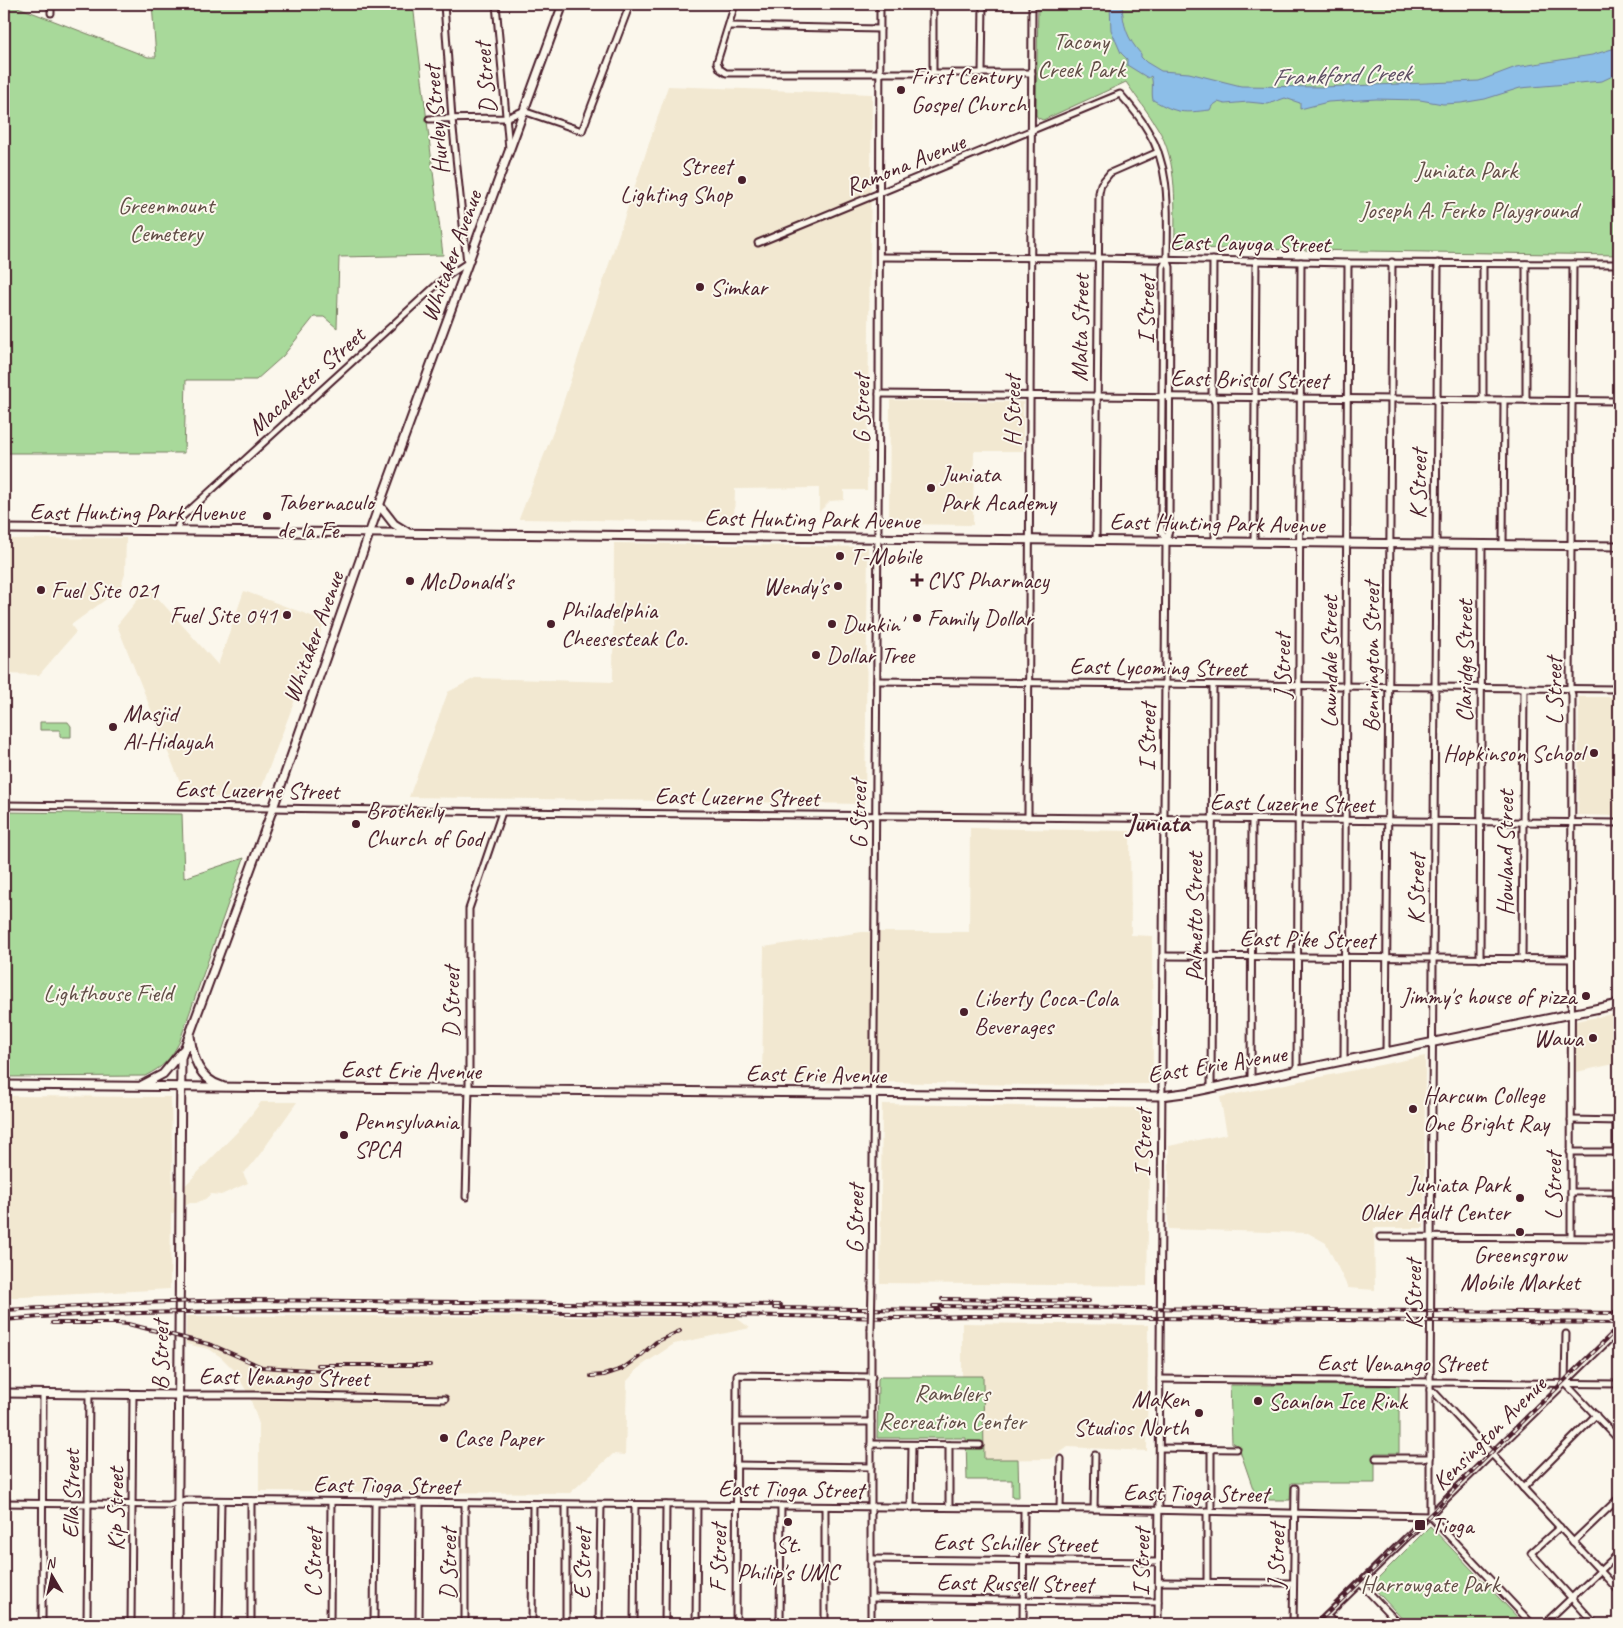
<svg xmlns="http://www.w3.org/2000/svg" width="1623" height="1628" font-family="Caveat,sans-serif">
	<rect width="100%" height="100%" fill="#fbf7ec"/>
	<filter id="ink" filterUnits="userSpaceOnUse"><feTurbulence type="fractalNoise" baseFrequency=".02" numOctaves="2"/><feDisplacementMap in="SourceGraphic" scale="10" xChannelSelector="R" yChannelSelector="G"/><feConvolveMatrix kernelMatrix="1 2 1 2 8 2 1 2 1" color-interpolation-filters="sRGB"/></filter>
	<g filter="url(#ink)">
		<g fill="#f2e8d1">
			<path d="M668,86L872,94L867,490H844V500L830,501L819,512V488L735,489L734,522L519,519L555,427Z"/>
			<path d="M890,400L1023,402V451H974L973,525L889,524Z"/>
			<path d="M126,538L125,574L120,589L71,625L76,632L39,675L4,674V539Z"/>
			<path d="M614,543L868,547L865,804L409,797L448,692L475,678L613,682Z"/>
			<path d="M148,587L218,665L244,591L325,621L258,797L184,798V792L117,625Z"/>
			<path d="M1579,697H1619V816L1578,815Z"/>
			<path d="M970,828L1130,831L1131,935L1152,936L1153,1084L1029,1085L882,1082L762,1083L764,947L862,932H969Z"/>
			<path d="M1619,1013V1063L1576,1072V1021Z"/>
			<path d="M1425,1056L1424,1228H1374L1375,1290L1348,1288L1326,1243L1308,1233L1168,1229L1169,1146L1227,1134L1220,1097Z"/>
			<path d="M4,1096L171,1097L173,1198L241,1128L261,1102H297L260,1154L249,1168L243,1173L248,1183L221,1195L211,1194L205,1199L196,1203H190L171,1214L170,1289L4,1298Z"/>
			<path d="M882,1104L1150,1108L1147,1286L880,1283Z"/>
			<path d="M186,1316L735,1317L750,1328L674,1344L641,1366L627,1381L625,1455L613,1454L570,1493L259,1491V1424L249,1395L234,1370L221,1357L209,1349L186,1344Z"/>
			<path d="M962,1323L1148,1325L1147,1451L1068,1447L1051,1459L984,1460L983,1376H962Z"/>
		</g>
		<g fill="#a8d99a" stroke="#797c62">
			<path d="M4,4H10L148,57H156L152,4H413L443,255L339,257L337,328L324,317H314L283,356L256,380H186L184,453H4Z"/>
			<path d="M1038,4H1619V255L1175,248C1174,208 1179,162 1157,127C1148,112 1136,97 1126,82L1043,120L1038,118L1036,115Z"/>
			<path d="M40,722H68L71,726V737H60V730H40Z"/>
			<path d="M4,812L182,814L184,878L244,858L179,1043C169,1061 164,1066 145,1076L4,1077Z"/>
			<path d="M881,1376H983L984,1459H1018L1019,1497H1012V1480H967L966,1438H877L878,1379Z"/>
			<path d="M1230,1385L1399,1386V1453H1375V1483H1291L1290,1500H1257L1238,1445L1232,1443Z"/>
			<path d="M1430,1526L1524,1624H1407L1371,1585Z"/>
		</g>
		<path fill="#8cbee8" stroke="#727e9c" d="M1110,4H1122C1123,26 1127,38 1141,54V57L1146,62L1161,71L1189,73L1241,86L1322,87L1479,81L1516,67L1592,55L1619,47V73L1602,81L1520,88L1485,99L1461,103L1443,104L1420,100L1376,99L1328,102L1300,109V103L1285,98L1268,104L1248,102L1225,104L1218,102L1212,106L1210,110C1183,113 1178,114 1153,100C1151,92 1154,84 1151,76L1148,78L1127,65V59L1121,53L1111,30Z"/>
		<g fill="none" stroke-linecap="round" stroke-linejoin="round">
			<g stroke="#4a1f2b" stroke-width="9">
				<g id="minor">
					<path d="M496,4L509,149"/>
					<path d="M735,4L717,62L720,69L726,73H1032"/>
					<path d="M51,13V4"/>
					<path d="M729,26L880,29"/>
					<path d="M933,73V4"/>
					<path d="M982,73L983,4"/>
					<path d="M429,119L506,118L523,111L582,131L630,4"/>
					<path d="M758,243L1120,94C1130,105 1140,117 1148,131C1172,170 1167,215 1167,259L1170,267L1169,531L1166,541L1158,1624"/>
					<path d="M880,257L1098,258L1348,263L1619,264"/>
					<path d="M1213,260L1212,396L1215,403V542"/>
					<path d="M879,394L1619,401"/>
					<path d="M1483,400V264"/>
					<path d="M1526,400V264"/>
					<path d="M176,531L181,518L443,279L467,263L452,119L444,4"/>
					<path d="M1096,540L1099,193L1101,184L1110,173L1158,152"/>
					<path d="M1166,541L1161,530L1163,267L1167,259"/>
					<path d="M1254,542L1256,260"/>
					<path d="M1503,545L1504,400"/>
					<path d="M877,681L1619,689"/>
					<path d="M4,805L273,808L502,812L1619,823"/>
					<path d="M1028,818L1032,4"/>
					<path d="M1163,956L1571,959"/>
					<path d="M1480,959L1482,544"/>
					<path d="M1522,959L1524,688"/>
					<path d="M1386,1052L1392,262"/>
					<path d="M1344,1061L1348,263"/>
					<path d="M1297,1070L1301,262"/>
					<path d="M1251,1080L1252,820"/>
					<path d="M1211,1088L1213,685"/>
					<path d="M1571,1120L1619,1121"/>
					<path d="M1616,1121V1152"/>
					<path d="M1570,1152H1619"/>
					<path d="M1571,1192H1619"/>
					<path d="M466,1197L469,1088V909L502,812"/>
					<path d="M1380,1237L1619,1238"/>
					<path d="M1571,1237L1572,695L1570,688L1573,264"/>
					<path d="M872,1286L879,394L880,4"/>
					<path d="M1160,1379L1619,1384"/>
					<path d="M1565,1383L1619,1440"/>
					<path d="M1565,1383L1566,1334"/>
					<path d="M1430,1390L1434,1392L1619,1591"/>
					<path d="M178,1395H255L445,1399"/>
					<path d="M737,1422H871"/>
					<path d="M871,1444L980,1445"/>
					<path d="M1160,1448L1237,1449"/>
					<path d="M1376,1458H1430"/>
					<path d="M736,1465L871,1467"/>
					<path d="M1523,1488L1596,1415"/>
					<path d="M4,1503L169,1505L185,1500L1094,1509L1430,1516L1532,1624"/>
					<path d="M949,1507V1445"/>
					<path d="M911,1508L912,1445"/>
					<path d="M1060,1509L1061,1459"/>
					<path d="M1094,1509L1095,1455"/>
					<path d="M1211,1511V1449"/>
					<path d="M1430,1516V1390L1438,263"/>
					<path d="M1560,1527L1531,1553L1595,1624"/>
					<path d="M1573,1542L1619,1498"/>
					<path d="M872,1559L1158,1562"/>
					<path d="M1159,1582L1293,1583"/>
					<path d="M1207,1582V1511"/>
					<path d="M1361,1584L1399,1624"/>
					<path d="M871,1598L1158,1602"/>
					<path d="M1327,1616L1335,1624"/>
					<path d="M42,1624L43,1393"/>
					<path d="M87,1624L89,1393"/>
					<path d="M131,1624L133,1394"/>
					<path d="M219,1624L221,1501"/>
					<path d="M251,1624V1501"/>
					<path d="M330,1624L331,1502"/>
					<path d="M374,1624L375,1503"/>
					<path d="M419,1624L420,1504"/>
					<path d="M465,1624V1504"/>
					<path d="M532,1624L533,1504"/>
					<path d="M566,1624V1505"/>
					<path d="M599,1624L601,1505"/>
					<path d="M634,1624L635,1505"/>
					<path d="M665,1624L666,1505"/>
					<path d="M696,1624L697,1506"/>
					<path d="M736,1624L737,1375L872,1377"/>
					<path d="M780,1624L781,1506"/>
					<path d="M825,1624V1507"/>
					<path d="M871,1624V1330"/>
					<path d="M1023,1624L1024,1509"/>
					<path d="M1293,1624L1295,1488"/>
					<path d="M1318,1624L1619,1330"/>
					<path d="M1544,1624L1619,1553"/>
				</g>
			</g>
			<g stroke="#4a1f2b" stroke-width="11">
				<g id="major">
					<path d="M380,506L394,524L407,532"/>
					<path d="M4,529L1619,546"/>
					<path d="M190,1036C193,1057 198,1079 222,1086"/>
					<path d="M4,1085L1161,1096L1192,1092L1619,1004"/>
					<path d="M142,1085L163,1074L182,1051"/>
					<path d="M4,1393L178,1395"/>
					<path d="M177,1624L181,1058L273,808L375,517L563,4"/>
				</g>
			</g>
			<use href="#minor" stroke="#fbf7ec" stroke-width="5"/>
			<use href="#major" stroke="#fbf7ec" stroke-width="7"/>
			<g stroke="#4a1f2b" stroke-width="4">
				<g id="rail">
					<path d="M942,1299L1089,1301"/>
					<path d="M933,1306L1619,1313"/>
					<path d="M774,1308L939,1310"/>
					<path d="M4,1310L137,1303L237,1300L781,1305"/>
					<path d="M4,1320L41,1317L97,1314L273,1310L673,1314L899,1318L967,1316L1619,1323"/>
					<path d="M52,1323H117L128,1324L212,1345L262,1367L326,1371"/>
					<path d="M318,1365H430"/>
					<path d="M591,1376L604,1375L622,1369L639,1357L656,1342L680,1331"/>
					<path d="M1316,1624L1435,1510L1460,1483L1619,1327"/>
				</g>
			</g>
			<use href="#rail" stroke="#fbf7ec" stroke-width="2" stroke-dasharray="5.5" stroke-linecap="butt"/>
			<g stroke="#4a1f2b" stroke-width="9" stroke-linecap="butt">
				<path id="minor-bridge" d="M871,1330L872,1286"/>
			</g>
			<use href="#minor-bridge" stroke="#fbf7ec" stroke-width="5"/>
		</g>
	</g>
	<g fill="#4a1f2b" stroke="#fbf7ec" stroke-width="2">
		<circle cx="901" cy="90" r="5"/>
		<circle cx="742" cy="180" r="5"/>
		<circle cx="700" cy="287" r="5"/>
		<circle cx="931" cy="488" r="5"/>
		<circle cx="267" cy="516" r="5"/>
		<circle cx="840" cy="556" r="5"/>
		<path d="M914.5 572.5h5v5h5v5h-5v5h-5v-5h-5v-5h5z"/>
		<circle cx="410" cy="581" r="5"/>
		<circle cx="838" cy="586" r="5"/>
		<circle cx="41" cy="590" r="5"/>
		<circle cx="287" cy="615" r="5"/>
		<circle cx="917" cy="618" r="5"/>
		<circle cx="551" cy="624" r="5"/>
		<circle cx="832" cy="624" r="5"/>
		<circle cx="816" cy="655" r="5"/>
		<circle cx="113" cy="727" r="5"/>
		<circle cx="1594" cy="753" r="5"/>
		<circle cx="356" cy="824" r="5"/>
		<circle cx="1586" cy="996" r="5"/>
		<circle cx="964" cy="1012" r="5"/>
		<circle cx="1593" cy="1038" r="5"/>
		<circle cx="1413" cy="1109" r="5"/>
		<circle cx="344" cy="1135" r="5"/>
		<circle cx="1520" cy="1198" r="5"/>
		<circle cx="1520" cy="1232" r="5"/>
		<circle cx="1258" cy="1401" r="5"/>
		<circle cx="1199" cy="1413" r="5"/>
		<circle cx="444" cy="1438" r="5"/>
		<circle cx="788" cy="1522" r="5"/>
		<rect x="1414" y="1519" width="12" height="12" rx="2.5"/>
	</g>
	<g text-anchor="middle" stroke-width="4" stroke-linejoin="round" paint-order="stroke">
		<g font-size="24" fill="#624e47" stroke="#fbf7ec">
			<text x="1081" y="49">Tacony<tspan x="1081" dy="28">Creek Park</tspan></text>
			<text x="1466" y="178">Juniata Park</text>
			<text x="166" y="213">Greenmount<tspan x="166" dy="28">Cemetery</tspan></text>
			<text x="1469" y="218">Joseph A. Ferko Playground</text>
			<text x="108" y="1001">Lighthouse Field</text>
			<text x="952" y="1401">Ramblers<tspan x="952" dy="28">Recreation Center</tspan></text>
			<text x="1430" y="1592">Harrowgate Park</text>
		</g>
		<g font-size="24" fill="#4a1f2b" stroke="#fbf7ec" text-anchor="start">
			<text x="911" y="84">First Century<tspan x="911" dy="28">Gospel Church</tspan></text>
			<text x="732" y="174" text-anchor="end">Street<tspan x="732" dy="28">Lighting Shop</tspan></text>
			<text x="710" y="295">Simkar</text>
			<text x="941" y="482">Juniata<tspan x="941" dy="28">Park Academy</tspan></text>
			<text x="277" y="510">Tabernaculo<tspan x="277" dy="28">de la Fe</tspan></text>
			<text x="850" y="564">T-Mobile</text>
			<text x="927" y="588">CVS Pharmacy</text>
			<text x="420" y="589">McDonald's</text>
			<text x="828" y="594" text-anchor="end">Wendy's</text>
			<text x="51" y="598">Fuel Site 021</text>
			<text x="561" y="618">Philadelphia<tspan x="561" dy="28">Cheesesteak Co.</tspan></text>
			<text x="277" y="623" text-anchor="end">Fuel Site 041</text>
			<text x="927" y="626">Family Dollar</text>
			<text x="842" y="632">Dunkin'</text>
			<text x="826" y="663">Dollar Tree</text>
			<text x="123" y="721">Masjid<tspan x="123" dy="28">Al-Hidayah</tspan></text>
			<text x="1584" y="761" text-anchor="end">Hopkinson School</text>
			<text x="366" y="818">Brotherly<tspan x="366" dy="28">Church of God</tspan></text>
			<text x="1576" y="1004" text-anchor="end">Jimmy's house of pizza</text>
			<text x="974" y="1006">Liberty Coca-Cola<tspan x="974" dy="28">Beverages</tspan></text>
			<text x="1583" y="1046" text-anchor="end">Wawa</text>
			<text x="1423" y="1103">Harcum College<tspan x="1423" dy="28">One Bright Ray</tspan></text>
			<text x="354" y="1129">Pennsylvania<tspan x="354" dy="28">SPCA</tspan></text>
			<text x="1510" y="1192" text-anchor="end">Juniata Park<tspan x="1510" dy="28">Older Adult Center</tspan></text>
			<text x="1520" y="1262" text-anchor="middle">Greensgrow<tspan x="1520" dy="28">Mobile Market</tspan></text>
			<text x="1189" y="1407" text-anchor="end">MaKen<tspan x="1189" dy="28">Studios North</tspan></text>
			<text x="1268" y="1409">Scanlon Ice Rink</text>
			<text x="454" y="1446">Case Paper</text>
			<text x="1431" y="1533">Tioga</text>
			<text x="788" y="1552" text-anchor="middle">St.<tspan x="788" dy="28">Philip's UMC</tspan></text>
		</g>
		<g font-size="24" fill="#4a1f2b" stroke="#fbf7ec">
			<text transform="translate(485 78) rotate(-95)" y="8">D Street</text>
			<text transform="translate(436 120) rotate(-95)" y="8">Hurley Street</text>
			<text transform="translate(905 164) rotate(-22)" y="8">Ramona Avenue</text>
			<text transform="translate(1250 243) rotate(1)" y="8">East Cayuga Street</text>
			<text transform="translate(451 256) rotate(-70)" y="8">Whitaker Avenue</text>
			<text transform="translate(1146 310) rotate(-89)" y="8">I Street</text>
			<text transform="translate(1080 328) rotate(-89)" y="8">Malta Street</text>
			<text transform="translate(1249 379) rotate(1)" y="8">East Bristol Street</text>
			<text transform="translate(306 381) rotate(-42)" y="8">Macalester Street</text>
			<text transform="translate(861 409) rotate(-90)" y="8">G Street</text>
			<text transform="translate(1012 411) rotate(-90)" y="8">H Street</text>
			<text transform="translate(1418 484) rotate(-89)" y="8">K Street</text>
			<text x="137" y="520">East Hunting Park Avenue</text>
			<text transform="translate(812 519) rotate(1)" y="8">East Hunting Park Avenue</text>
			<text transform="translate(1217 523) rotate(1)" y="8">East Hunting Park Avenue</text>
			<text transform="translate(313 637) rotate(-70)" y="8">Whitaker Avenue</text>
			<text transform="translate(1371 657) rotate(-90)" y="8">Bennington Street</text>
			<text transform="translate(1464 661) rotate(-90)" y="8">Claridge Street</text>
			<text transform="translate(1329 662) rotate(-90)" y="8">Lawndale Street</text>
			<text transform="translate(1282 666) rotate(-90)" y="8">J Street</text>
			<text transform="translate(1158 667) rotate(1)" y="8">East Lycoming Street</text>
			<text transform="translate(1554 691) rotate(-91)" y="8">L Street</text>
			<text transform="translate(1147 737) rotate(-89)" y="8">I Street</text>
			<text transform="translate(257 790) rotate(1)" y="8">East Luzerne Street</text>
			<text transform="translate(737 797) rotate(1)" y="8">East Luzerne Street</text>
			<text transform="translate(1292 803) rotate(1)" y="8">East Luzerne Street</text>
			<text transform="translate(858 814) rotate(-90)" y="8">G Street</text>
			<text transform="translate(1505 853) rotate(-90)" y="8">Howland Street</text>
			<text transform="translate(1416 889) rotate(-89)" y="8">K Street</text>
			<text transform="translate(1194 917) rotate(-90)" y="8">Palmetto Street</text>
			<text transform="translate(1307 939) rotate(1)" y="8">East Pike Street</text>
			<text transform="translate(451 1002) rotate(-90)" y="8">D Street</text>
			<text transform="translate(1217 1064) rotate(-9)" y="8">East Erie Avenue</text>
			<text transform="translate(411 1070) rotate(1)" y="8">East Erie Avenue</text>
			<text transform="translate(816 1074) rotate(1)" y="8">East Erie Avenue</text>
			<text transform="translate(1143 1143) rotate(-90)" y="8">I Street</text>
			<text transform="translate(1553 1186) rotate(-90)" y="8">L Street</text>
			<text transform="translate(855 1219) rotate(-89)" y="8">G Street</text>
			<text transform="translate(1413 1294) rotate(-90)" y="8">K Street</text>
			<text transform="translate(160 1355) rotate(-90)" y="8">B Street</text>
			<text x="1402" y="1371">East Venango Street</text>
			<text transform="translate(284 1377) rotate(1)" y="8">East Venango Street</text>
			<text transform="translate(1489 1433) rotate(-45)" y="8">Kensington Avenue</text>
			<text transform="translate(386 1485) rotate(1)" y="8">East Tioga Street</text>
			<text transform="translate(791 1489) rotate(1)" y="8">East Tioga Street</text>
			<text transform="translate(1196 1493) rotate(1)" y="8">East Tioga Street</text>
			<text transform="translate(71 1494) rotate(-90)" y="8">Ella Street</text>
			<text transform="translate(115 1509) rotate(-90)" y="8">Kip Street</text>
			<text transform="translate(1015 1543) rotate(1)" y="8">East Schiller Street</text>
			<text transform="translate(1276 1556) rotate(-89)" y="8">J Street</text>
			<text transform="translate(718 1558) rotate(-90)" y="8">F Street</text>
			<text transform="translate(1141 1562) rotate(-89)" y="8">I Street</text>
			<text transform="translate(313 1563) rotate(-89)" y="8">C Street</text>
			<text transform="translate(448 1564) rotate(-90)" y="8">D Street</text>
			<text transform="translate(582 1564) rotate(-89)" y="8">E Street</text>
			<text transform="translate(1015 1583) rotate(1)" y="8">East Russell Street</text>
		</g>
		<g font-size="25" font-style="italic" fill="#5e4f64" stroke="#fbf7ec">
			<text transform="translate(1341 74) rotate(-2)" y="9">Frankford Creek</text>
		</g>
		<g font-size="25" font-weight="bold" fill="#4a1f2b" stroke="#fbf7ec">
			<text x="1158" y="831">Juniata</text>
		</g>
	</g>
	<rect width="1623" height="1628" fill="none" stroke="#fbf7ec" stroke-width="20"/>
	<rect x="10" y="10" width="1603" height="1608" fill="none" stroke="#4a1f2b" stroke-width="2" filter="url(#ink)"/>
	<g transform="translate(52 1576) rotate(351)" stroke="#fbf7ec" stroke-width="4" paint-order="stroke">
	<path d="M0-4L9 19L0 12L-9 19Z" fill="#4a1f2b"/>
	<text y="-8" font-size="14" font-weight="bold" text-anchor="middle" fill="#4a1f2b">N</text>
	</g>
</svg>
